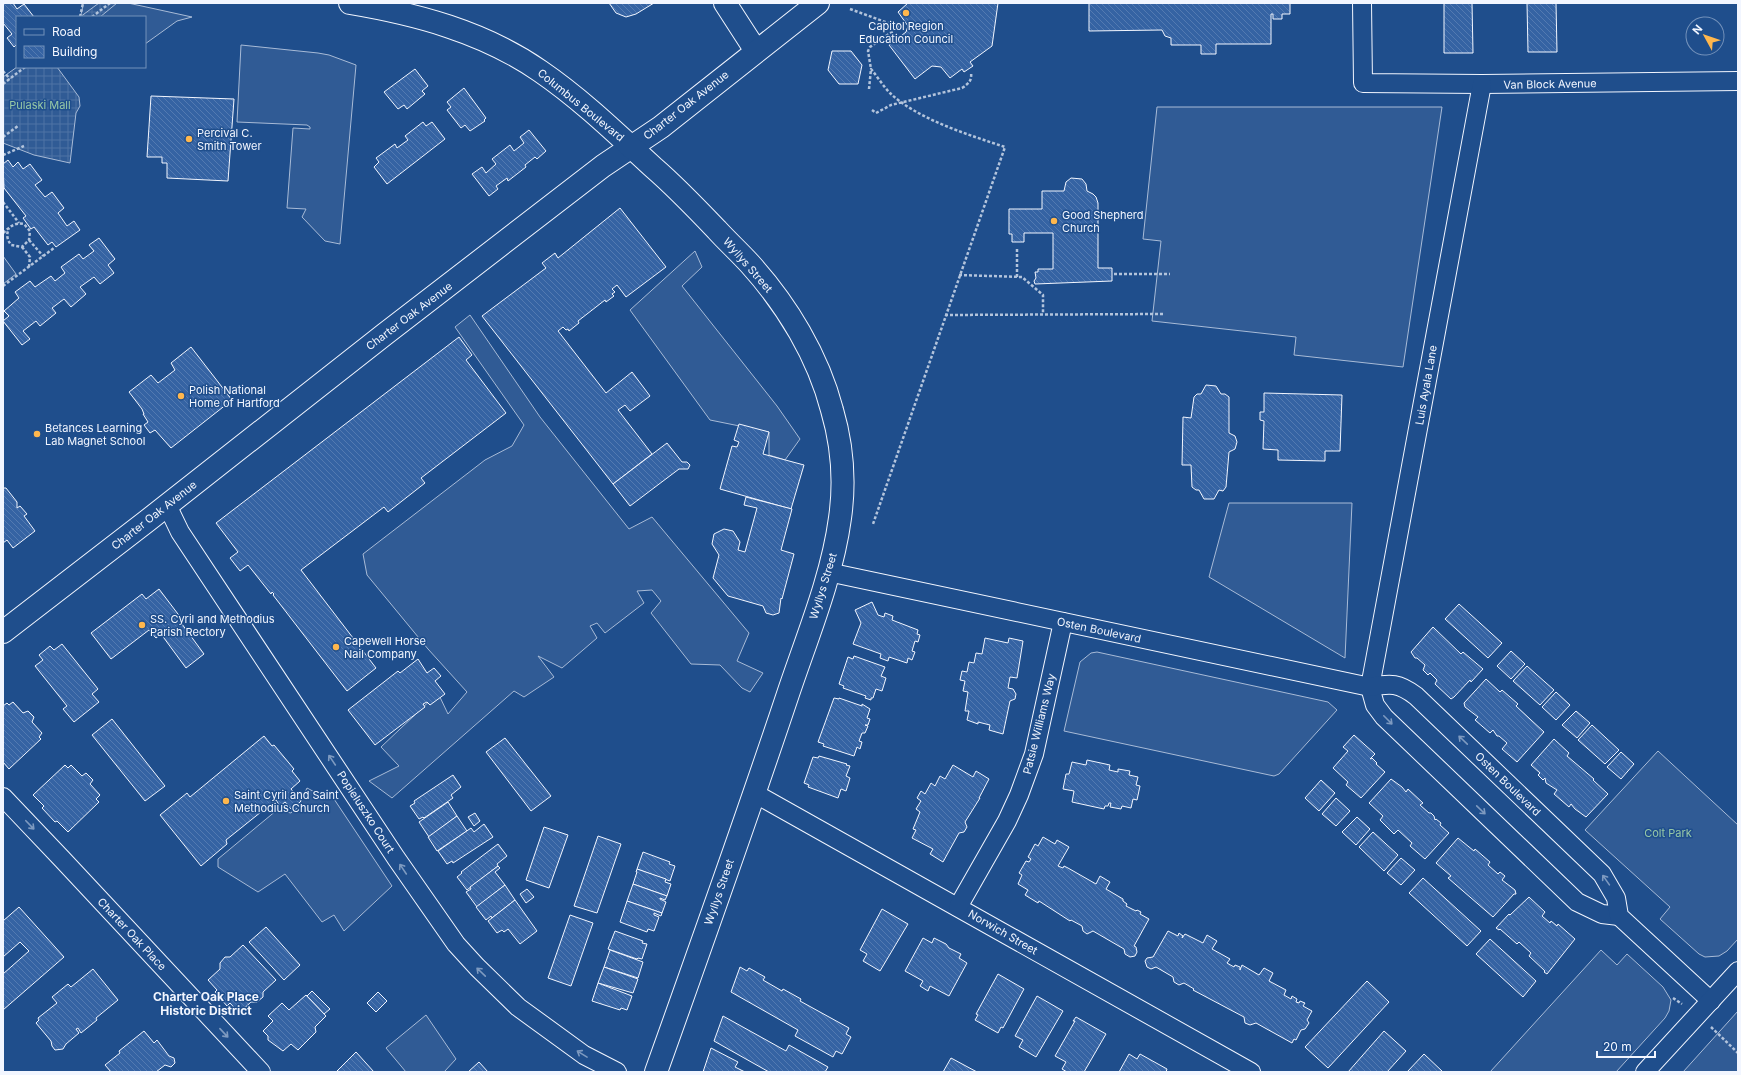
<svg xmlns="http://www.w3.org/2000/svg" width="1741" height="1075" font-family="Inter,sans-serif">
	<defs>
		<pattern id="plaza-grid" width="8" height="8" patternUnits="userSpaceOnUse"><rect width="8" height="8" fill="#305b95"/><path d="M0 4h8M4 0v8" fill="none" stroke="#4e73a5"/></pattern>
		<pattern id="building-back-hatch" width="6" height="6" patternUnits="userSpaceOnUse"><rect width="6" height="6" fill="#3563a3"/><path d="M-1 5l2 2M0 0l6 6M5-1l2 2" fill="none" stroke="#537ab1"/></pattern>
	</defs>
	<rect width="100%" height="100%" fill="#1f4e8c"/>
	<g fill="#305b95" stroke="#a8bbd7">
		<path d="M83,3H128L192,17L177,21L145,44V17H80L82,11Z"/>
		<path d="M241,45L318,53L329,55L356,65L340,244L325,241L302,217L306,209L287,208L293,128L310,129V127L307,125L237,122Z"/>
		<path d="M1157,107H1442L1403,367L1294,355L1296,337L1152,321L1161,241L1143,239Z"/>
		<path d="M695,251L702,267L682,286L777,406L800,439L785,460L769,455V432L710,420L630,310Z"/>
		<path d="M3,256L16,274L3,284Z"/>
		<path d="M470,315L540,417L629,529L652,517L749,633L737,661L763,673L750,692L742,688L720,665L691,664L651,613L661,601L652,590L637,591L644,603L605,633L597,623L590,626L597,638L562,668L538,656L554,677L524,697L514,691L392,798L369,781L399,766L381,747L438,693L448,714L467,692L428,649L367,575L363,554L485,460L512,446L524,425L455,327Z"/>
		<path d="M1229,503H1352L1345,658L1209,577Z"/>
		<path d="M1097,652L1328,702L1337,710L1279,774L1274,776L1064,731L1080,662L1091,653Z"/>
		<path d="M1658,751L1738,825V939L1727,951L1719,956L1705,957L1699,954L1660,919L1670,907L1585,830Z"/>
		<path d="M307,788L322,796L330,793L392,886L344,931L334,915L322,922L285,874L258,892L218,867V859L277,810L291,813L301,801Z"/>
		<path d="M1601,950L1617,965L1627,954L1663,987L1671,1000L1669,1011L1665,1018L1616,1072H1490Z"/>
		<path d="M1738,1011V1072H1683Z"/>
		<path d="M426,1015L456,1059L444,1072H406L386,1048Z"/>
	</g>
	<g fill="url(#plaza-grid)" stroke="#a8bbd7">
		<path d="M99,3H117L100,17H80Z"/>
		<path d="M17,67H57L79,97L80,106L76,113L70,163L34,155L3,143V77Z"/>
	</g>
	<g fill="url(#building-back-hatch)" stroke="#f2f6ff">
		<path d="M3,3H13L17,9L24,4L34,17H17V44L14,47L7,38L12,34L3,23Z"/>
		<path d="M609,3H654L636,14L626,17L616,13Z"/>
		<path d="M908,3H998L992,46L970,62L973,66L964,72L962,69L950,78L941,67L932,66L915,79L889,45L906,32L908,26L898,12Z"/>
		<path d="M1089,3H1290V14H1282V19H1273V14H1271V44H1216V54H1201V45H1171V38L1165,36L1162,30L1089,31Z"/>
		<path d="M1444,3H1472L1473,53H1444Z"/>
		<path d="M1527,3H1556L1557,52H1528Z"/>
		<path d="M832,51H851L862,65L858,84H839L828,70Z"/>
		<path d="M415,69L428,86L422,91L425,94L407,109L404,105L398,109L384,92Z"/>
		<path d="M464,88L486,118L484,120L485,121L470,131L465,125L461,128L447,110L451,107L447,102Z"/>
		<path d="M151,96L234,99L228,181L167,178V163H162V157H147Z"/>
		<path d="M423,122L426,126L432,122L445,139L387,184L374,167L379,162L376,158L395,144L397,148L408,140L405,136Z"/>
		<path d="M529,130L546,151L537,159L535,157L525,165L526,167L508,181L507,178L496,186L498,189L489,196L472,174L482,167L486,173L496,164L492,159L510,145L514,151L524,143L520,137Z"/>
		<path d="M8,160L13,167L18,162L23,169L30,164L42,180L35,185L45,197L52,192L64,208L58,213L67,226L74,221L80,230L56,247L52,242L48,245L34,227L31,229L23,218L26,216L4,188L3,164Z"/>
		<path d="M1071,178L1082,179L1086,184L1087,191L1093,194L1096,197L1098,203V268H1112V281L1035,284L1034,281L1036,278L1035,272H1038V269H1053V233H1024V242H1012V234H1009V209H1042V191H1064L1066,182Z"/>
		<path d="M620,208L666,267L626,297L617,285L612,289L615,292L612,294L614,296L606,302L605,300L578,321L579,323L569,331L568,329L566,330L563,327L558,331L606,393L632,372L650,396L630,411L625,405L618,410L652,454L613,484L482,316L546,268L542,263L555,253L558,258Z"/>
		<path d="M99,238L115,259L108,265L114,273L100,284L94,277L80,287L86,294L71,307L64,299L52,308L56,313L40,326L36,321L23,331L30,339L22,345L3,321L9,316L4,311L19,298L15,292L30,281L35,287L51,276L55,281L65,273L61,267L79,254L83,259L94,251L89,245Z"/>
		<path d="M459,337L472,355L466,360L506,413L421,478L425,483L388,512L384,507L301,570L376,668L347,691L273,595L274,594L272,592L271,594L248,565L240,571L230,558L238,552L216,523Z"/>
		<path d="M191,347L232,400L171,448L155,430L150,433L144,425L148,422L143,414H144L142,409L129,392L151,375L158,383L175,370L171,363Z"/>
		<path d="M1206,385L1216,386L1221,394H1225L1229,397V433L1235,436L1237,442L1235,449L1229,452L1226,487L1223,491L1219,490L1214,499H1204L1199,490H1196L1192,487L1191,465H1182L1183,417L1191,418L1194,397L1197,394H1201Z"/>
		<path d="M1264,393L1342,395L1340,451H1325V461L1278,460V450L1263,449L1264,421L1260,420V412H1264Z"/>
		<path d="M739,424L769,432L763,454L804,465L791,509L720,489L732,446L737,447L739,442L734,440Z"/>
		<path d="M667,443L682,462H687L690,465L688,469H679L630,506L613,484Z"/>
		<path d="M3,488H6L17,502V508L20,506L27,514L24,516L35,531L13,548L7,540L3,543Z"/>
		<path d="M746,497L792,509L781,550L794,554L782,599L781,598L779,613L773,615L766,613L763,606L728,596L713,578L719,555L712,544L714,534L724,529L733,531L740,542L738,550L745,552L757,508L744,505Z"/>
		<path d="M159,589L181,618L179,620L204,654L186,668L161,634L156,638L149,630L111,659L91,633L142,594L146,599Z"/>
		<path d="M872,602L878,615L884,617L885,613L893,616L892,620L918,630L917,634L920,635L918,642L915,641L912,651L915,652L912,660L908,658L907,663L889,657L888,661L880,658L881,654L853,644L861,623L855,610Z"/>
		<path d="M1459,604L1502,643L1488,658L1445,619Z"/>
		<path d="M1433,627L1461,654L1463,652L1483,669L1471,682L1470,680L1454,697L1451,699L1435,684L1437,680L1430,673L1428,675L1423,670L1425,665L1417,658H1415L1411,652Z"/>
		<path d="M985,638L1008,643L1009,638L1023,641L1017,678L1010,677L1008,688L1013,689L1016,694L1015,699L1010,701L1003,734L989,730L990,725L978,722V724L967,720L969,711H965L968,692L963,691L965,681L960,680L962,671L967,672L969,662L974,663L976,653L982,654Z"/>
		<path d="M62,644L98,689L92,694L99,702L74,722L63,709L67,706L35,666L43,660L39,655L50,646L54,650Z"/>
		<path d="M1511,651L1525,664L1511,679L1497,666Z"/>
		<path d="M854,656L885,667L881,676L886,678L882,691L876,689L873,698H871V700L865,698L866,696L843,688L844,686L839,684L848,657L853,659Z"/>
		<path d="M418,659L427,673L434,668L441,676L435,681L445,694L430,705L427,702L423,704L425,707L375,745L348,710L398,671L400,673Z"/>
		<path d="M1527,666L1554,690L1540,705L1513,681Z"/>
		<path d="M1486,679L1500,692L1502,690L1518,704L1516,706L1544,732L1517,762L1502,749L1507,743L1499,736H1497L1493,730L1490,733L1475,720L1478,717L1465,707L1464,703Z"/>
		<path d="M1556,692L1570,705L1556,720L1542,707Z"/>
		<path d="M834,698L839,699V698L862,706V704L870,709L867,718L870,719L868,725H865L868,726L865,733H862L859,741L862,742L860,749L857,747L854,756L823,746L824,744L818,742Z"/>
		<path d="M13,702L23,713L28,711L34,717L32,722L42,733L39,737L41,739L9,769L3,762V706L7,703L9,705Z"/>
		<path d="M1576,711L1590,723L1577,738L1562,725Z"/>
		<path d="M112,719L165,786L145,801L92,735Z"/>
		<path d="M1592,725L1619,750L1605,764L1578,740Z"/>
		<path d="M1354,735L1375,754L1370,759L1372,758L1377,763L1376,764L1385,772L1361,798L1346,785L1348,782L1333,768L1348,751L1343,747Z"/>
		<path d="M264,736L272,746L274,745L294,769L292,771L300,781L291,789L301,801L298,804L300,806L294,811L291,809L285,802L280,806L276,800L226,840L227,844L201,866L160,815L187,793L190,797Z"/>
		<path d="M505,738L551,796L531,811L486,752Z"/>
		<path d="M1554,739L1569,753L1567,756L1594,779L1593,780L1608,794L1586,817L1575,809L1571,804L1569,807L1554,794L1557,790L1546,783L1545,778L1543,780L1538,775L1540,773L1531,765Z"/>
		<path d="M1621,752L1634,764L1621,779L1607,767Z"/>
		<path d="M819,756L847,764L846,765L850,766L846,776L850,778L846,791L841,789L838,798L808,787L809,785L804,783L813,757L818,758Z"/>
		<path d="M1087,760L1110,765L1109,770L1118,772V769L1130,771L1129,775L1138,777L1136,785L1140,786L1137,800L1133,799L1131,808L1122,806L1121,809L1110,807L1111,803H1109L1108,806H1105L1104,809L1072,802L1074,791L1063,789L1066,774H1069L1072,762L1086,765Z"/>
		<path d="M65,765L68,768L71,765L82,776L86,773L93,780L90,784L100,795L96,799L99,802L68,832L57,821L55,822L42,808L44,806L33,795Z"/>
		<path d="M953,765L973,777L976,771L989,779L979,798H980L965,822L967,827L964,832L959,833L943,862L930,854L933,849L912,838L916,830L913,829L920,812L916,809L921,801L917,798L921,791L925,794L931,783L935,786L940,776L945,779Z"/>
		<path d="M453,775L461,787L451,795L453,798L424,818L423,817L419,819L410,806L415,803L414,801Z"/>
		<path d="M1391,779L1402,787L1406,792L1408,789L1423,803L1420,805L1429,813H1431L1434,816L1435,820L1436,819L1441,823L1440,825L1449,833L1425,859L1410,846L1412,843L1398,830L1394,834L1380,820L1383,816L1369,803Z"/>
		<path d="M1321,780L1335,793L1319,811L1305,798Z"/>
		<path d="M1336,798L1350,811L1336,826L1322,814Z"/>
		<path d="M448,802L457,816L429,837L419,822Z"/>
		<path d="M475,813L480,821L474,826L468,817Z"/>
		<path d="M457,816L467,831L437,851L428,837Z"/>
		<path d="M1357,817L1370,829L1356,845L1342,832Z"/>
		<path d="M484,824L493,837L453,863L452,861L447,864L438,851L471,828L474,832Z"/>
		<path d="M544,827L568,835L549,888L526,880Z"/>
		<path d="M1373,832L1398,855L1384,871L1359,847Z"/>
		<path d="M598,836L621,844L597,913L574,906Z"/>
		<path d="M1043,837L1055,844L1057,840L1069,847L1058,866L1063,868L1064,866L1068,868L1096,884L1100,876L1110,882L1106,889L1123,899V901L1127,904L1126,906L1136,911L1137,910L1141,912L1140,914L1149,919L1134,946L1136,947L1137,952L1135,956L1130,957L1125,954L1124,949L1093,931L1087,934L1083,931L1082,926L1071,920L1070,921L1039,901L1038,903L1025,895L1028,890L1018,884L1022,875L1019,873L1026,861L1029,862L1031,859L1028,857L1035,844L1038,846Z"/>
		<path d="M1458,838L1474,851L1475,849L1490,862L1488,865L1498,874L1500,872L1505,876L1502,880L1515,890L1516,894H1514L1493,917L1448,878L1451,876L1436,863Z"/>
		<path d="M498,844L507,856L497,864L498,866L467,890L457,877L462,873L461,872Z"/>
		<path d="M643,852L670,862L669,864L675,866L670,881L637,869Z"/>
		<path d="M1401,858L1415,870L1401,885L1387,873Z"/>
		<path d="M498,866L500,868L495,872L505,885L477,907L466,892L471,889L470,887Z"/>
		<path d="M637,869L666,879L665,882L671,884L667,896L633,884L637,872H636Z"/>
		<path d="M1423,878L1481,931L1467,946L1409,893Z"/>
		<path d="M633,884L667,896L665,900L660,898V899L666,902L662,913L627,901Z"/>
		<path d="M505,885L515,900L492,918L491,916L486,920L476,907Z"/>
		<path d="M527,889L534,897L526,903L520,894Z"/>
		<path d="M1529,897L1545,912L1542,916L1550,923L1551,921L1557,926L1558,924L1575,939L1547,974L1544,972L1545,971L1529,956L1531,953L1519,942L1517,944L1500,929L1499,930L1496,928L1509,914L1510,915Z"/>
		<path d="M515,900L537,931L520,944L508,929L504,932L502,930L497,933L488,921Z"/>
		<path d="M627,901L662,913L661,916L654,913V915L659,917L654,931L648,929L647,932L620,922Z"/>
		<path d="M19,907L64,957L3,1010V974L29,951L20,942L3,957V921Z"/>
		<path d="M882,909L908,924L880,971L863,961L867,954L860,950Z"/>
		<path d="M570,915L593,923L571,986L548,978Z"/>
		<path d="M266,927L300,965L284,980L249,942Z"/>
		<path d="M615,931L643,941L642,943L647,944L642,959L638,958L637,959L608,949Z"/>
		<path d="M1168,931L1178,936L1179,933L1183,936L1182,938L1185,934L1203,943L1207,935L1217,941L1212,949L1230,959L1227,963L1234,967L1235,965L1240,967V970L1242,965L1259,975L1264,968L1273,973L1269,981L1286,990L1284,995L1291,999L1292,996L1297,999L1296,1002L1299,1003L1300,1001L1305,1003L1303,1006L1312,1011L1307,1020L1309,1023L1305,1029L1301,1030L1296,1040L1294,1039L1292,1043L1256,1023L1250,1025L1245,1023L1244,1017L1193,990L1194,989L1184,983L1179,985L1174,982L1173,977L1156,967L1151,969L1147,967L1145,961L1147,958L1153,957Z"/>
		<path d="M923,938L932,943L934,938L946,944L949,948L961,954L959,958L967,963L949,996L930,986L928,991L920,986L923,981L905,971Z"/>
		<path d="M1490,939L1536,981L1523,997L1476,954Z"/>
		<path d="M243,945L276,980L263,992V997L257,1002H251L239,1013L230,1003L227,1006L215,992L217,990L208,980L220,969V963L225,957H230Z"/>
		<path d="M610,950L643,962L638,978L604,967Z"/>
		<path d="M604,967L638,979L633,993L598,983Z"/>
		<path d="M740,967L747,971L749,968L765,977L763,980L782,991L783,989L801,999L800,1001L849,1028L846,1034L851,1037L842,1054L836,1051L833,1057L795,1036L798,1030L731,992Z"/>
		<path d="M93,969L118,1000L96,1018L97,1020L81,1033L78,1028L76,1029L79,1033L66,1044L63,1049L55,1050L52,1046L51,1041L36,1023L39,1020L38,1018L57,1003L52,997L68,984L71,987Z"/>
		<path d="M998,974L1024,989L1003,1028L1001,1027L998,1033L975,1020L978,1015L976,1014Z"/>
		<path d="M1367,981L1389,1002L1328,1068L1305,1047Z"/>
		<path d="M598,983L632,996L627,1010L621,1008L620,1010L592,1001Z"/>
		<path d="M312,991L330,1009L324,1014L307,996Z"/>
		<path d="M378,992L387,1001L376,1012L367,1003Z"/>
		<path d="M306,995L326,1016L315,1027L316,1032L298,1050L291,1044L283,1051L268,1040V1036L263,1031L273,1021L268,1016L282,1003L289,1010Z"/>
		<path d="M1037,996L1063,1011L1036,1057L1019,1047L1023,1040L1015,1036Z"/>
		<path d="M723,1016L786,1051L789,1045L828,1067L825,1072H769L714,1041Z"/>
		<path d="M1076,1017L1106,1034L1084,1072H1067L1062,1069L1066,1062L1055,1056L1075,1021H1073Z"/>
		<path d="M144,1031L154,1043L157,1040L169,1056L174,1058L175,1063L171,1067L165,1065L156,1072H111L105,1065L120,1053L119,1051Z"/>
		<path d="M1384,1031L1406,1051L1387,1072H1348Z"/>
		<path d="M711,1048L738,1062L735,1067L745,1072H703Z"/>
		<path d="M356,1052L374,1072H336Z"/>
		<path d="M1129,1054L1137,1059L1140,1054L1167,1069L1166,1072H1119Z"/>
		<path d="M1424,1054L1443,1072H1407Z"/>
		<path d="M951,1058L977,1072H943Z"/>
		<path d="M479,1062L488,1072H468Z"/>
	</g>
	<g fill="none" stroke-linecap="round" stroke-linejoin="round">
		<g stroke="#f2f6ff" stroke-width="20">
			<g id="minor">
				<path d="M1362,3L1363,83L1482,84L1738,81"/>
				<path d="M1482,84L1370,687L1375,705L1384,717L1577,902L1602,914L1619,916"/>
				<path d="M167,505L180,532L396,858L456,944L477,967L518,1007L584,1055L617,1072"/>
				<path d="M828,572L1370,687C1391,683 1399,683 1416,696L1602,874L1616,898L1619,916L1711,1001"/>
				<path d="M754,793L1251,1072"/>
				<path d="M3,797L62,859L261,1072"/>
				<path d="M958,907L1007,821L1019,795L1034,754L1063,622"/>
				<path d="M1645,1072L1738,971"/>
			</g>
		</g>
		<g stroke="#f2f6ff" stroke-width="24">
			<g id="tertiary">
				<path d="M725,3L756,51"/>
				<path d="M3,632L147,521L385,334L603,166L661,127L818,3"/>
			</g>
		</g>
		<g stroke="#f2f6ff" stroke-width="24">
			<path id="primary" d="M350,3C416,14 484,32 540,71C581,99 617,134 654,168C676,187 696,208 717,230C727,241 739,252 750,264C787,305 818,356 832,410C842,444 845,483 840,518C832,578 807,637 788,694C746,820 701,946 656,1072"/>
		</g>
		<g stroke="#b3c4dc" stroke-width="2.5" stroke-dasharray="3 2" stroke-linecap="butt">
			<path d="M850,9L899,27L870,47L868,51L871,69"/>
			<path d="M80,17L83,3"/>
			<path d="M92,17L110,3"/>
			<path d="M3,71L10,79"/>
			<path d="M3,84L25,67"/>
			<path d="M869,89L871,69C877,76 883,86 890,93C917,119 969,135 1005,147L873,524"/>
			<path d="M872,110L876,113L891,105L962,88C969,83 972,81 971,72"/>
			<path d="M3,137L18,126"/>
			<path d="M3,155L24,146"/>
			<path d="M3,202L19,223"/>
			<path d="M3,233C10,227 14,222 24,224L30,231L29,240L22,247L11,245C7,239 6,235 9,228"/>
			<path d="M29,240L43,256"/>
			<path d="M22,247L30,257L29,267"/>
			<path d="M1114,274H1170"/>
			<path d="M959,275L1022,277L1043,295V314"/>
			<path d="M1017,277V249"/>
			<path d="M3,286L54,248"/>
			<path d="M945,315L1165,314"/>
			<path d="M1673,998L1682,1004"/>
			<path d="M1711,1027L1738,1053"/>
		</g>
		<use href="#minor" stroke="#1f4e8c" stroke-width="18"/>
		<use href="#tertiary" stroke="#1f4e8c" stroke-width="22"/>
		<use href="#primary" stroke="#1f4e8c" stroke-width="22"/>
	</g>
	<defs><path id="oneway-shaft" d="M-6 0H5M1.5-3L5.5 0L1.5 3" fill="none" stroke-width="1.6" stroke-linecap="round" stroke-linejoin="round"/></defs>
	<g stroke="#7e9ac0">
		<use href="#oneway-shaft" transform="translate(1388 720) rotate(45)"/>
		<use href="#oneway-shaft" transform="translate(1463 740) rotate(-136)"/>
		<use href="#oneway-shaft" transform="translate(332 760) rotate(-124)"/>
		<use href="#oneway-shaft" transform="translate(1481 810) rotate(44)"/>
		<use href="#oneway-shaft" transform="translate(30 825) rotate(46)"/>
		<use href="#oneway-shaft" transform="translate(403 869) rotate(-124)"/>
		<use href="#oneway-shaft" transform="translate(1606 880) rotate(-125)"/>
		<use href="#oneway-shaft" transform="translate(481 972) rotate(-136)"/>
		<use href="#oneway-shaft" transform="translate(224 1033) rotate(47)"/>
		<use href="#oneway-shaft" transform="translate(582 1054) rotate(-148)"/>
	</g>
	<g fill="#ffb74d" stroke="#1f4e8c" stroke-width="1.5">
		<circle cx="906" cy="13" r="4"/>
		<circle cx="189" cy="139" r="4"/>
		<circle cx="1054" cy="221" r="4"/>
		<circle cx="181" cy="396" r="4"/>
		<circle cx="37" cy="434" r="4"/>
		<circle cx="142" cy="625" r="4"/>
		<circle cx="336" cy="647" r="4"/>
		<circle cx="226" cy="801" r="4"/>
	</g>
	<g text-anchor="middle" stroke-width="3" stroke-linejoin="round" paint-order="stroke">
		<g font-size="11" fill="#f2f6ff" stroke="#1f4e8c" text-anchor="start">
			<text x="906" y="30" text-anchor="middle">Capitol Region<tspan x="906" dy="13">Education Council</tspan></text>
			<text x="197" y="137">Percival C.<tspan x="197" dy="13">Smith Tower</tspan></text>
			<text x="1062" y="219">Good Shepherd<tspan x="1062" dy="13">Church</tspan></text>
			<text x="189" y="394">Polish National<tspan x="189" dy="13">Home of Hartford</tspan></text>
			<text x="45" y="432">Betances Learning<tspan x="45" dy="13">Lab Magnet School</tspan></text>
			<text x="150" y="623">SS. Cyril and Methodius<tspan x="150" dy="13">Parish Rectory</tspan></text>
			<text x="344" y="645">Capewell Horse<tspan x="344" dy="13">Nail Company</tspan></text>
			<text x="234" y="799">Saint Cyril and Saint<tspan x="234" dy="13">Methodius Church</tspan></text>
		</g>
		<g font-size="11" fill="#f2f6ff" stroke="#1f4e8c">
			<text transform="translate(1550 84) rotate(-1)" y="4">Van Block Avenue</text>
			<text transform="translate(581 105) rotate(39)" y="4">Columbus Boulevard</text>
			<text transform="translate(686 105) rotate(-38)" y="4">Charter Oak Avenue</text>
			<text transform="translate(748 265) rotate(49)" y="4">Wyllys Street</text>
			<text transform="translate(409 316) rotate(-37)" y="4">Charter Oak Avenue</text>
			<text transform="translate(1426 385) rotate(-80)" y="4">Luis Ayala Lane</text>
			<text transform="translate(154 515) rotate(-38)" y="4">Charter Oak Avenue</text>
			<text transform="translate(823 586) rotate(-73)" y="4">Wyllys Street</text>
			<text transform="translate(1099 630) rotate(12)" y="4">Osten Boulevard</text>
			<text transform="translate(1039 724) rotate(-76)" y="4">Patsie Williams Way</text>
			<text transform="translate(1508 784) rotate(44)" y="4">Osten Boulevard</text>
			<text transform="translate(366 812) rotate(57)" y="4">Popieluszko Court</text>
			<text transform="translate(719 892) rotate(-71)" y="4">Wyllys Street</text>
			<text transform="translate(1003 932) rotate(30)" y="4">Norwich Street</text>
			<text transform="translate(132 934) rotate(47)" y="4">Charter Oak Place</text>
		</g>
		<g font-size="11" fill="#97c8a6" stroke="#1f4e8c">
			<text x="40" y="109">Pulaski Mall</text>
			<text x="1668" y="837">Colt Park</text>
		</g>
		<g font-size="12" font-weight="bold" fill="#f2f6ff" stroke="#1f4e8c">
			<text x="206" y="1001">Charter Oak Place<tspan x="206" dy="14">Historic District</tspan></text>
		</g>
	</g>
	<rect width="1741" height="1075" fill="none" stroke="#f2f6ff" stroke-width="8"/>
	<rect x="16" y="16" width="130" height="52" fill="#1f4e8c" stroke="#7391ba"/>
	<rect x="24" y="29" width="20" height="6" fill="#1f4e8c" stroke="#7391ba"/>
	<text x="52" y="36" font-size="12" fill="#f2f6ff">Road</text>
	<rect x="24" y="46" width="20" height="12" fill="url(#building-back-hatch)" stroke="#7391ba"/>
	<text x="52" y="56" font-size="12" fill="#f2f6ff">Building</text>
	<g transform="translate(1705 36) rotate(310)"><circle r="19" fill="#1f4e8c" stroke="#7391ba"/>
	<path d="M0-3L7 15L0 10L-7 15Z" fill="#ffb74d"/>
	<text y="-6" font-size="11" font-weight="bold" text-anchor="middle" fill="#f2f6ff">N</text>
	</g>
	<path d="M1597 1051v6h58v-6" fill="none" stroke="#f2f6ff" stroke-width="2"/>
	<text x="1603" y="1051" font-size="12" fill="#f2f6ff" stroke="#1f4e8c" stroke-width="3" paint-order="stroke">20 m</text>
</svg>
